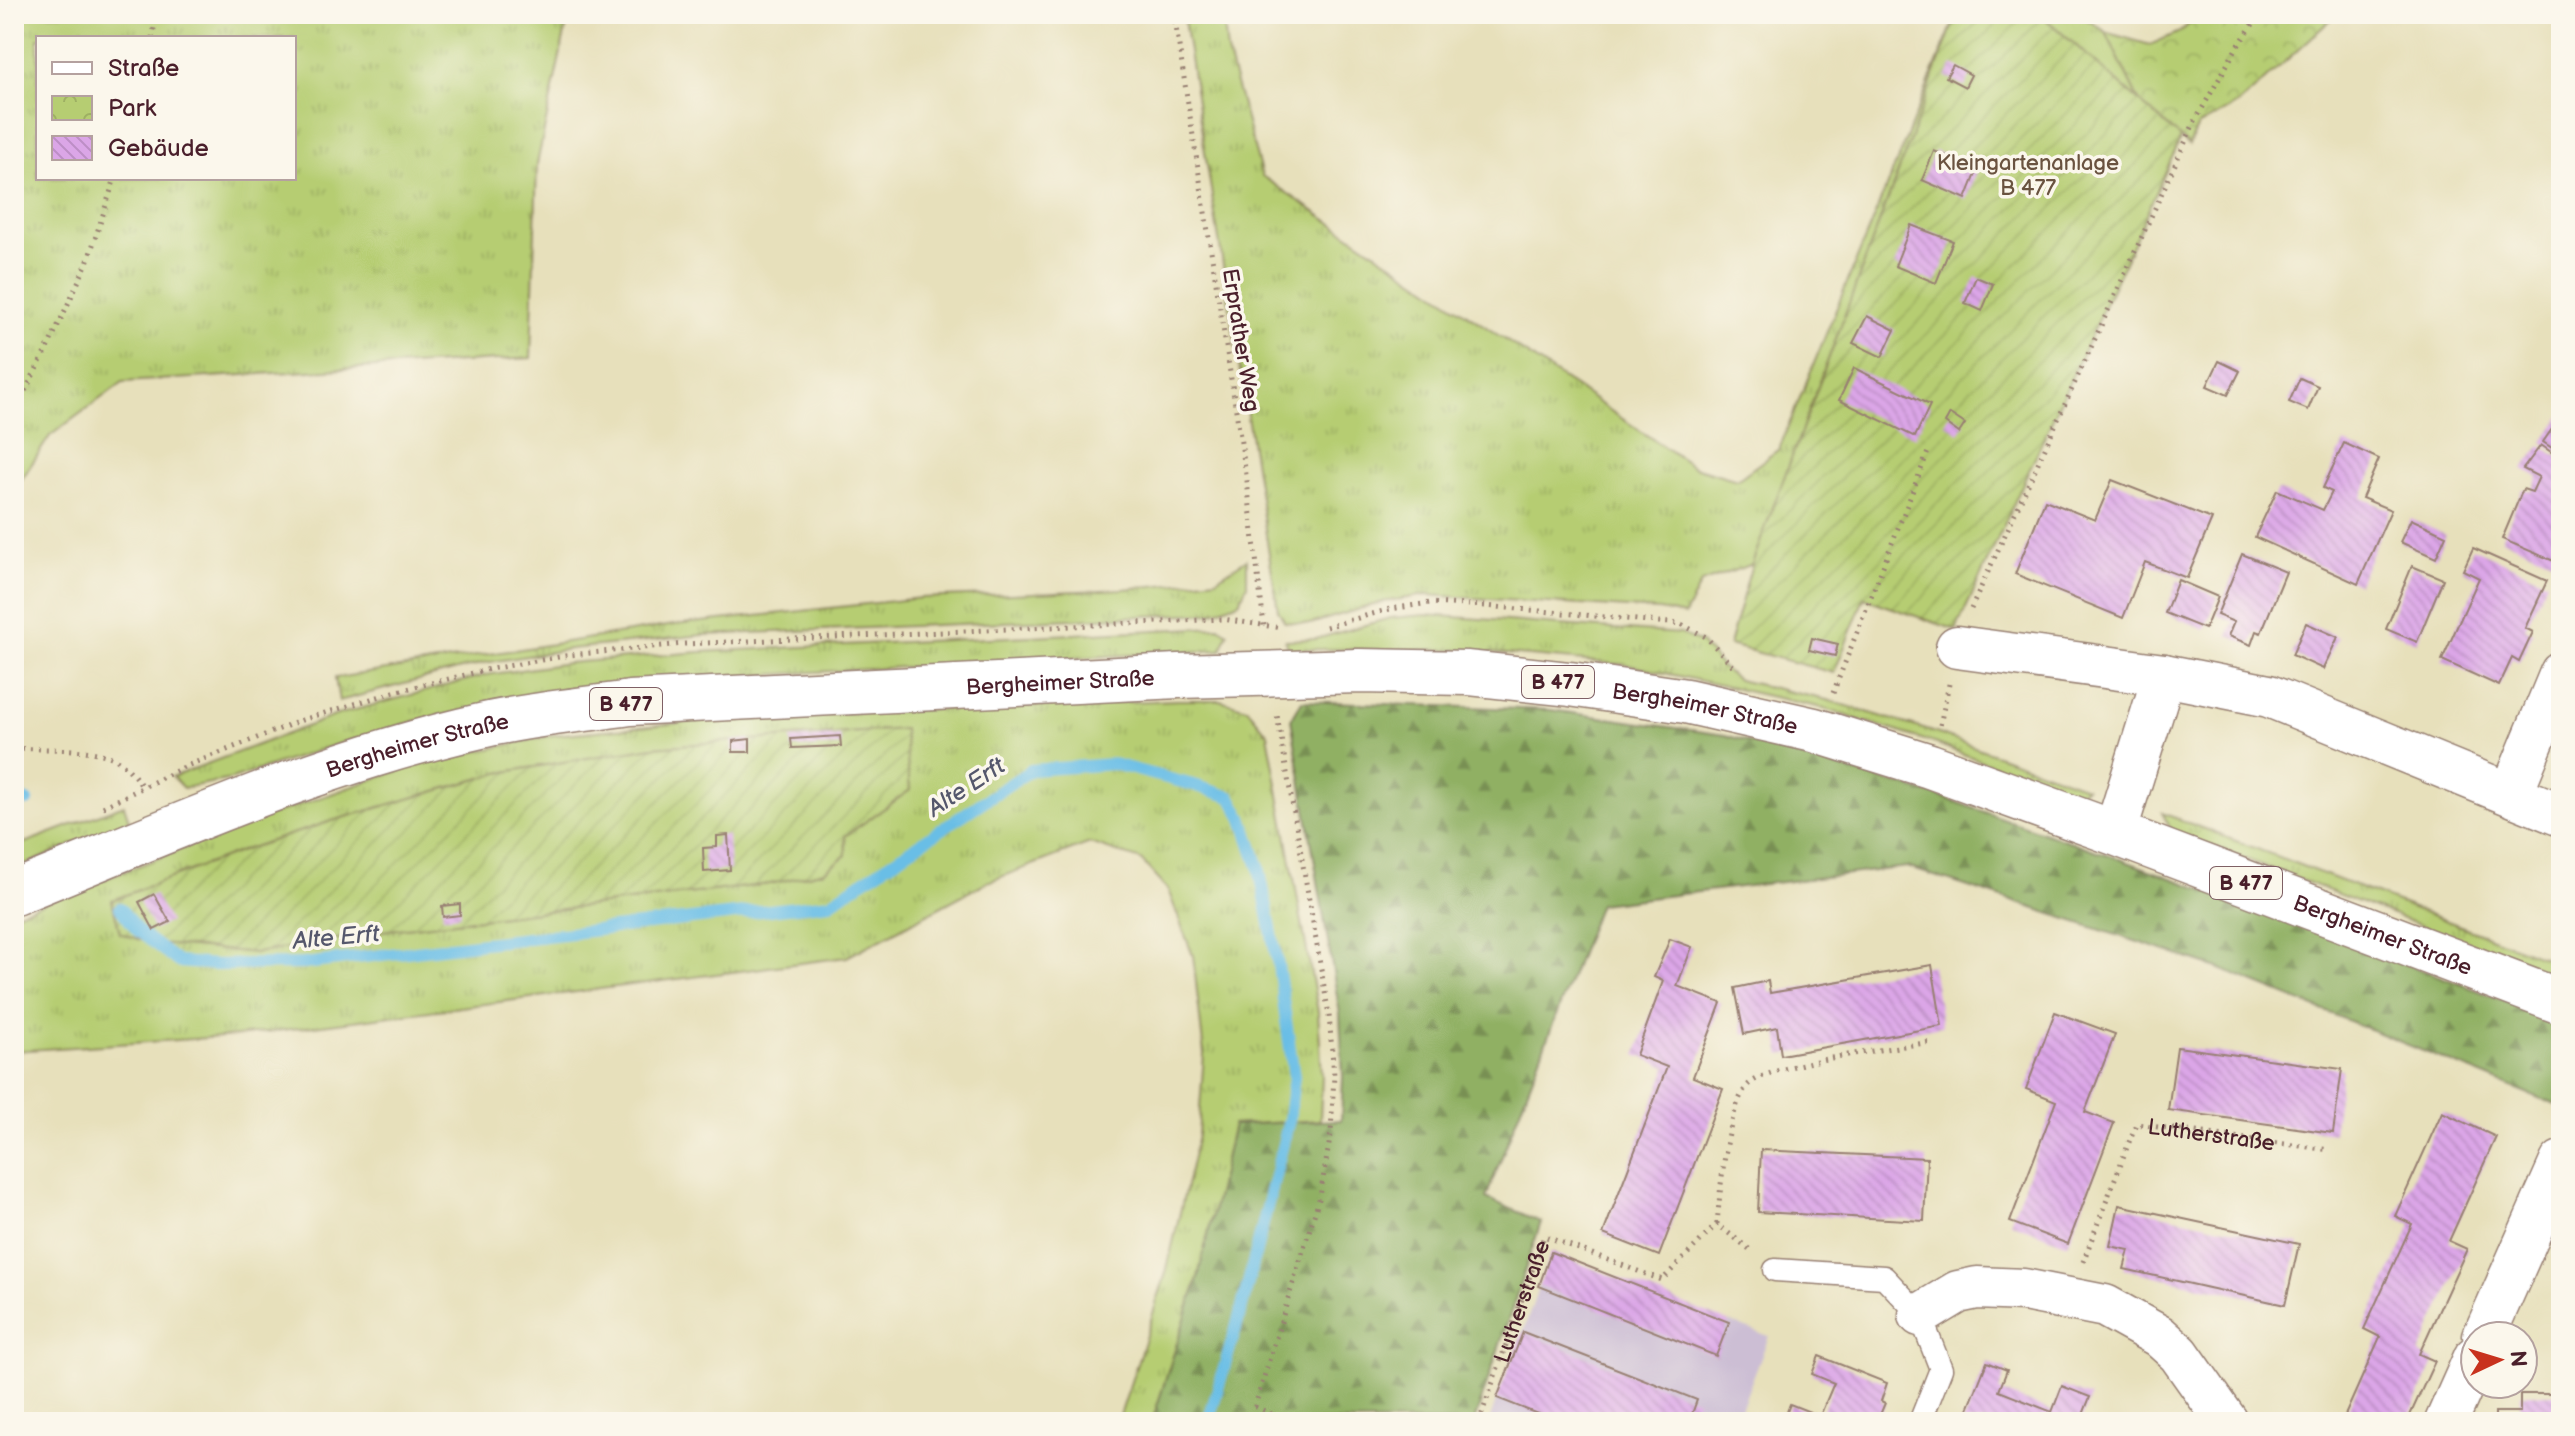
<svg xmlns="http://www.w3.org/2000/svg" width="2575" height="1436" font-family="'Balsamiq Sans',sans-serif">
	<defs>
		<pattern id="grass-tufts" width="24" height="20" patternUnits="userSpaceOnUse" patternTransform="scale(2)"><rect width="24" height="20" fill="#b6cd72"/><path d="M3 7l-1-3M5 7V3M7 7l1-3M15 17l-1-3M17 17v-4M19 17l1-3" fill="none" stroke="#9eb063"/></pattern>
		<pattern id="forest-firs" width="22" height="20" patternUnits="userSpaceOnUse" patternTransform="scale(2)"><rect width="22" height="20" fill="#90b064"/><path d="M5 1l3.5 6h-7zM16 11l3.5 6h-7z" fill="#788f53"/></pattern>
		<pattern id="park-crowns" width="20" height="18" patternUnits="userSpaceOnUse" patternTransform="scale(2)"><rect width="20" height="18" fill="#b6cd72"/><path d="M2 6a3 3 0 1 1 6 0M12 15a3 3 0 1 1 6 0" fill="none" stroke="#9eb063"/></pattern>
		<pattern id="garden-furrows" width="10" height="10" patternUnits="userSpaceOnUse" patternTransform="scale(2)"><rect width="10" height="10" fill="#b6cd72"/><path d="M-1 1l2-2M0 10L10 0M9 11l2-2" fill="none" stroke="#9eb063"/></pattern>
		<pattern id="building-back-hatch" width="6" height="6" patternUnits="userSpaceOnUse" patternTransform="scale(2)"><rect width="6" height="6" fill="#dba6e7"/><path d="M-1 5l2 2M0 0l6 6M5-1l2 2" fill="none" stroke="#bd8ec6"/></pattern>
	</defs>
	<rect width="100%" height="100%" fill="#fbf7ec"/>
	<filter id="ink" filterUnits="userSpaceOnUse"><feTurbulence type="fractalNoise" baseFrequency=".0125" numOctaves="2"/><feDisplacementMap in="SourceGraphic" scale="16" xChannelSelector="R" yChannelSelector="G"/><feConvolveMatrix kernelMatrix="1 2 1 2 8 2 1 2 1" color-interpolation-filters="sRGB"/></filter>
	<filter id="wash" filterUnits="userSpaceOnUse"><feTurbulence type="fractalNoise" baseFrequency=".006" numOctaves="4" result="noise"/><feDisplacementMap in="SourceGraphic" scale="32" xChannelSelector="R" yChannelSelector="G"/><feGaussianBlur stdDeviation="1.8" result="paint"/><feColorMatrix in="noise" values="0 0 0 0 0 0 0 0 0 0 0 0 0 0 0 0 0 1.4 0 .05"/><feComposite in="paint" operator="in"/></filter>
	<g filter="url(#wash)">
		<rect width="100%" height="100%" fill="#e7e0bb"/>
		<g fill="#ccbed4">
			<path d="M1539,1286L1715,1356L1729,1322L1769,1336L1736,1422H1689L1697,1400L1523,1332Z"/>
			<path d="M1497,1398L1558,1422H1489Z"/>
		</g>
		<g fill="url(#grass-tufts)" stroke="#80764e" stroke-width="2" fill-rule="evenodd">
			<path d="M14,14H569L537,164L531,358L123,382L50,436L14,491ZM294,38V178H38V38Z"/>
			<path d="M1183,14H1223L1227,52L1262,176L1694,467L1737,480L1779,449L1957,14L1752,564L1701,583L1685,615L1659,610L1426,595L1383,602L1310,624L1285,622L1278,610Z"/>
			<path d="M2040,14H2079L2106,32L2139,101Z"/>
			<path d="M1247,559V585L1239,602L1211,613L703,635L570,649L484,663L339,701L335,678L674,625L921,598L1124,589L1216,579Z"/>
			<path d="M1426,615L1681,634L1701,643L1722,668L1738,680L1827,700L1930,731L2086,787L2074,795L1928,741L1818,707L1629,665L1464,650L1289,649L1285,640L1316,639L1390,618Z"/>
			<path d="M1219,627L1228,633L1221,650L650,681L426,718L344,742L232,779L183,788L172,777L340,714L486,675L568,663L699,652Z"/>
			<path d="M1177,700H1220L1247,708L1268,734L1318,1012L1322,1076L1320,1120L1233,1125L1198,1278L1152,1422H1118L1166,1273L1198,1135L1204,1054L1193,956L1168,890L1141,860L1090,843L985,883L847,957L237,1036L14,1051V914L262,818L414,765L554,735L744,717ZM903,729L910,790L845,836L846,855L824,871L770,884L388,930L257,953L150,943L120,933L112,900L247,849L332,821L499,773L653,747Z"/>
			<path d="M124,805L129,820L14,870V847Z"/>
			<path d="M2162,813L2561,964V979L2172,831Z"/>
		</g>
		<path fill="url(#forest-firs)" stroke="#6d6848" stroke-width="2" d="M1302,701L1551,710L1725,735L1932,794L2106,854L2561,1021V1107L2218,968L1907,867L1599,904L1486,1198L1541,1222L1474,1422H1152L1198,1278L1233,1125L1341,1120L1343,1077L1340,1014L1291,719Z"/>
		<path fill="url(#park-crowns)" stroke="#80764e" stroke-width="2" d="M2199,14H2337L2241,102L2198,126L2189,145L2139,101L2106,32L2150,45L2180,32Z"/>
		<g fill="url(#garden-furrows)" stroke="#80764e" stroke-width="2">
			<path d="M1957,14H2040L2181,138L1956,630L1864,598L1834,673L1729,645L1752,564Z"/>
			<path d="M904,729L910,790L845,836L846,855L824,871L770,884L388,930L257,953L150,943L120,933L112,900L247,849L332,821L499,773L653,747Z"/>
		</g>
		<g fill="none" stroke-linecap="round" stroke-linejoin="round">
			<g stroke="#69bee6" stroke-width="12">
				<path d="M14,796L27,801"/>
				<path d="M120,908L137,930L178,962L216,965L304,964L830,903L1031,770L1113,764L1197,786L1231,797L1243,819L1259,867L1278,965L1294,1076L1289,1120L1241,1311L1208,1422"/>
			</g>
		</g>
		<g id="blocks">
			<g fill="url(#building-back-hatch)">
				<path d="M1953,65L1971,75L1965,87L1946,77Z"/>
				<path d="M1934,151L1978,169L1966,199L1922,180Z"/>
				<path d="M1911,225L1953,241L1936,283L1895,266Z"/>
				<path d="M1976,277L1993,284L1982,311L1965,303Z"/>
				<path d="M1867,316L1895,330L1882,357L1853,343Z"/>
				<path d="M2219,361L2240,371L2228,395L2207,386Z"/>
				<path d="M1854,368L1930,405L1915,437L1839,400Z"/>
				<path d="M2300,378L2318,386L2308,410L2289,402Z"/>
				<path d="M1950,414L1965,424L1959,433L1945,423Z"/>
				<path d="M2561,416V454L2543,442Z"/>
				<path d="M2344,443L2379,459L2362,498L2391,510L2358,584L2255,537L2277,490L2323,510L2332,492L2323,488Z"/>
				<path d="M2541,445L2561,459V551L2556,562L2502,539L2523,489L2532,492L2539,477L2523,469Z"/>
				<path d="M2112,480L2212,519L2187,578L2145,562L2123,618L2015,574L2045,500L2095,520Z"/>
				<path d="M2411,519L2446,535L2436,558L2400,542Z"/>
				<path d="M2473,548L2547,581L2525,628L2533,632L2519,662L2512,658L2499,686L2442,660L2479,578L2463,570Z"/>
				<path d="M2242,554L2286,572L2261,633L2256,631L2251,645L2228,636L2234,622L2217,615Z"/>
				<path d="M2412,566L2443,579L2417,642L2386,629Z"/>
				<path d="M2178,580L2218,597L2205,629L2165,613Z"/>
				<path d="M2306,623L2338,637L2323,669L2292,655Z"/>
				<path d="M1812,638L1838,644L1835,656L1809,650Z"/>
				<path d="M840,736L841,746L792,748L791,739Z"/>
				<path d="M750,739V752H733V741Z"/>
				<path d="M728,835L730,870L704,872L703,848L717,847V836Z"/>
				<path d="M154,894L170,922L154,930L139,902Z"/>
				<path d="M460,904V915L443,917L442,906Z"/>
				<path d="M1670,939L1692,947L1677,986L1721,1003L1693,1077L1723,1089L1659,1256L1603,1234L1667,1067L1636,1055L1663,981L1654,977Z"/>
				<path d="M1932,965L1942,1026L1781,1055L1777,1027L1744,1034L1735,988L1768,981L1770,993Z"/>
				<path d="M2055,1012L2115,1034L2085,1112L2114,1123L2068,1244L2010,1222L2056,1101L2026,1089Z"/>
				<path d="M2177,1047L2342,1069L2333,1133L2168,1110Z"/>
				<path d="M2442,1112L2496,1137L2449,1241L2467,1249L2419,1354L2435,1361L2407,1422H2342L2380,1337L2364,1329L2412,1224L2395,1216Z"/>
				<path d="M1761,1150L1927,1158L1924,1221L1758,1212Z"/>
				<path d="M2119,1205L2299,1244L2285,1305L2124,1269L2129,1250L2110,1246Z"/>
				<path d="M1551,1252L1729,1322L1716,1356L1539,1286Z"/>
				<path d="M1523,1332L1697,1400L1689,1422H1558L1497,1398Z"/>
				<path d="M1819,1356L1887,1383L1881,1401L1885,1403L1877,1422H1783L1790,1404L1820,1416L1834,1383L1812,1374Z"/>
				<path d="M1987,1362L2007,1370L1999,1391L2052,1412L2062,1386L2090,1397L2080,1422H1963Z"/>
				<path d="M2520,1394H2561V1422H2495V1412H2520Z"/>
			</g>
		</g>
	</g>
	<g filter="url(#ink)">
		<use href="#blocks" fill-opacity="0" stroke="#988073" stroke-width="2"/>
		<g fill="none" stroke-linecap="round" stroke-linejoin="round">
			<g stroke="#988073" stroke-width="25">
				<path id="service" d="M1775,1270L1884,1277L1920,1315L1941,1369L1920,1422"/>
			</g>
			<g stroke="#988073" stroke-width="45">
				<g id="minor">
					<path d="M1957,647L2164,675L2269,696L2561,815"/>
					<path d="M2511,794L2561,673"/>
					<path d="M2115,833L2164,675"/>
					<path d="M1920,1315L1958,1292L1977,1288L2024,1290L2105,1306L2159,1336L2179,1354L2227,1422"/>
					<path d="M2484,1336L2561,1162"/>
					<path d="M2446,1422L2475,1357"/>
				</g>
			</g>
			<g stroke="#988073" stroke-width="47">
				<g id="primary">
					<path id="s3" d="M14,893C168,831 323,761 485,725C533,714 582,710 630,703L1178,676L1359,671L1468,673L1570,684L1686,701L1814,730L1930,766L2115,833L2561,1002"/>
				</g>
			</g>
			<g stroke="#988073" stroke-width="5" stroke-dasharray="2 6" stroke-linecap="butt">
				<path d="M1174,14L1247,481L1264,626"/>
				<path d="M152,38L157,14"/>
				<path d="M14,412L49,345L87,263L115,178"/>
				<path d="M1971,609L2194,123L2236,49L2260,14"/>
				<path d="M1326,627L1390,609L1430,603L1486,606L1681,624L1706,637L1735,668"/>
				<path d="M1833,693L1928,452"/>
				<path d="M1940,725L1949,684"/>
				<path d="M14,748C42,750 85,747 111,757C125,763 135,776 143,788"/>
				<path d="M103,807L184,767L302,720L394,692L490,669L570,655L684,644L1223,619L1281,628"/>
				<path d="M1717,1224C1720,1192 1727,1110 1747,1086C1767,1063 1896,1048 1931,1042"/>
				<path id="s1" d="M2083,1262L2136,1124L2330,1150"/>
				<path d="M1255,1407L1292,1422"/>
				<path d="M1250,1422L1320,1196L1331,1133L1334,1075L1329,1015L1277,715"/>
				<path id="s2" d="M1479,1422L1544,1236L1662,1280L1717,1224L1753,1252"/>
			</g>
			<use href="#service" stroke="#fff" stroke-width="22"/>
			<use href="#minor" stroke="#fff" stroke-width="42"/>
			<use href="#primary" stroke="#fff" stroke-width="44"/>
		</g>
	</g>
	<g text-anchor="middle" stroke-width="7" stroke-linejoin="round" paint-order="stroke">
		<g fill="#fbf7ec" stroke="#7f6065" stroke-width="2">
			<rect x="1522" y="666" width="72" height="32" rx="6"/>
			<rect x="590" y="688" width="72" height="32" rx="6"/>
			<rect x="2210" y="867" width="72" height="32" rx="6"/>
		</g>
		<g font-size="20" font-weight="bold" fill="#4a1f2b">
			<text x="1558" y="689">B 477</text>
			<text x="626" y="711">B 477</text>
			<text x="2246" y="890">B 477</text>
		</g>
		<g font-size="22" fill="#6a5340" stroke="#fbf7ec">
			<text x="2028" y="170">Kleingartenanlage<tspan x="2028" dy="25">B 477</tspan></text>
		</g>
		<g font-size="22" fill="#4a1f2b" stroke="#fbf7ec">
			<text transform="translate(1242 340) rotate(81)" y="8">Erprather Weg</text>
			<text dy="8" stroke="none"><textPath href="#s3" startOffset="1078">Bergheimer Straße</textPath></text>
			<text dy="8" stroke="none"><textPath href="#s3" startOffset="1726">Bergheimer Straße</textPath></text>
			<text dy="8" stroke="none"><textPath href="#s3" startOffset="430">Bergheimer Straße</textPath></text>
			<text dy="8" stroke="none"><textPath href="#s3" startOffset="2442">Bergheimer Straße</textPath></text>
			<text dy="8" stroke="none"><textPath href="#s1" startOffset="224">Lutherstraße</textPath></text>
			<text dy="8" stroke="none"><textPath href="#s2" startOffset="128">Lutherstraße</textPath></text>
		</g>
		<g font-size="24" font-style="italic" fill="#55576c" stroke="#fbf7ec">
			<text transform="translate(966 787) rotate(-33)" y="8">Alte Erft</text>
			<text transform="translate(336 937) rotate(-5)" y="8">Alte Erft</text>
		</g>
	</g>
	<rect width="2575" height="1436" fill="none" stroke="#fbf7ec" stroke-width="48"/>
	<rect x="36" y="36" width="260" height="144" fill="#fbf7ec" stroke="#b4a19f" stroke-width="2"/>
	<rect x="52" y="62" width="40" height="12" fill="#ffffff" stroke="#b4a19f" stroke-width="2"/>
	<text x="108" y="76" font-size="24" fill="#4a1f2b">Straße</text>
	<rect x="52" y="96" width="40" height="24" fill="url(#park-crowns)" stroke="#b4a19f" stroke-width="2"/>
	<text x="108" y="116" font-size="24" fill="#4a1f2b">Park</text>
	<rect x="52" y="136" width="40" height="24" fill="url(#building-back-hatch)" stroke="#b4a19f" stroke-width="2"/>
	<text x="108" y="156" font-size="24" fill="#4a1f2b">Gebäude</text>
	<g transform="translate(2499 1360) rotate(86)"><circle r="38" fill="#fbf7ec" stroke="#b4a19f" stroke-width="2"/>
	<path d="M0-6L14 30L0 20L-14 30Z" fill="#c8321e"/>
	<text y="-12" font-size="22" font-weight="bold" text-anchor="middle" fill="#4a1f2b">N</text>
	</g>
</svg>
